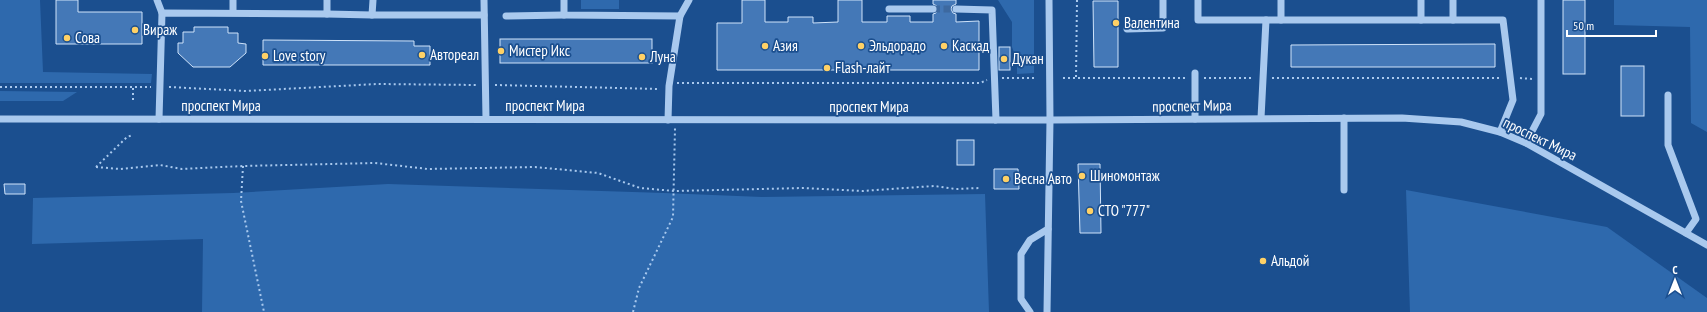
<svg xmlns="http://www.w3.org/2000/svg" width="1707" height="312" font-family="'PT Sans Narrow',sans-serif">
	<rect width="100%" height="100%" fill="#1b4f8f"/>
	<g fill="#2e69ad">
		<path d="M0,0H40L43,72L152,74L151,83H0Z"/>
		<rect x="581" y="0" width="38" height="9"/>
		<path d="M998,0H1034V73L1017,74V61L1012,47V22Z"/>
		<path d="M1614,0H1707V132L1691,123L1690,27L1614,25Z"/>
		<path d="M0,91L77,92L63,101H0Z"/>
		<path d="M388,184L664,193L762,197L985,194L989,312H202L203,239L32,244L33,198L233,193Z"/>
		<path d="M1406,190L1607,227L1707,298V312H1410Z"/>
	</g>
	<g fill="#4478b7" stroke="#cfe3fa">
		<path d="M56,0H78V12H142V44H56Z"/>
		<path d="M742,0H765V22H788V17H813V23L838,22V0H862V22H887V16H910V22H933V14L936,13L938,9L937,6L933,4V0H956V4L952,6L951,9L953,13L956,14V22L979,21V70H717V23H742Z"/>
		<rect x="1563" y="0" width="22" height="74"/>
		<path d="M1093,1H1118V67H1094Z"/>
		<path d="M194,27H228V33H238V43L246,44V53L230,67H193L178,53V43H183V32H194Z"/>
		<rect x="500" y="39" width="152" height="24"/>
		<path d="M263,40L414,41V46H430V65H263Z"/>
		<path d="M1495,44V67H1291V45Z"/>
		<rect x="999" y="47" width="11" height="23"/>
		<rect x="1621" y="66" width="23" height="50"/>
		<rect x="957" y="140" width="17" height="25"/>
		<path d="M1078,164H1100L1101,233H1080Z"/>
		<path d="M994,169H1018L1019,189H994Z"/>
		<path d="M4,184H25V194H5Z"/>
	</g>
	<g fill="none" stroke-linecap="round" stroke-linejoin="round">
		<path stroke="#3d69a0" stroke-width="7" stroke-dasharray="7 3.5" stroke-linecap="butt" d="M933,9H956"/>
		<g stroke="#a9c9ee" stroke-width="2" stroke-dasharray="2 3" stroke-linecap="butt">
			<path d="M1077,0L1076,78H1186"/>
			<path d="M1002,78H1034"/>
			<path d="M1063,78H1076"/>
			<path d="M1204,78H1254"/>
			<path d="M1272,78H1502"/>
			<path d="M1520,78L1532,79"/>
			<path d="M677,83H980L987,80"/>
			<path d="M495,85L660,89"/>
			<path d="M0,87H151"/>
			<path d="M169,87L246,91L377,84L477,85"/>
			<path d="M133,88V102"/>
			<path d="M243,166L241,201L264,312"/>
			<path d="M96,167L120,169L160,165L182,169L243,166L375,163L428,169L535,167L598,173L640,188L674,191L804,188L862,191L934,186L956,189L980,188"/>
			<path d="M96,167L127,137L133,135"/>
			<path d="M633,312L639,288L673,217L675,128"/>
		</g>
		<g stroke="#a9c9ee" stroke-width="7">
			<path d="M157,0L162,13"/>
			<path d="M373,0L372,15H484"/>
			<path d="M484,0L486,119"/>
			<path d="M564,0V15L680,16L669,86L668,120"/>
			<path d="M1198,0V20H1503L1513,100L1500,132"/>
			<path d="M889,9H933"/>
			<path d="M956,9L992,10L996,120"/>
			<path d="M233,12V0"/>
			<path d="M327,14L372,15"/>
			<path d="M506,16L564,15"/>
			<path d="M680,16L689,0"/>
			<path d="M1281,20V0"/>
			<path d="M1421,20V0"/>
			<path d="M1453,20V0"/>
			<path d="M1127,29L1163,28V0"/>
			<path d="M1195,73V119"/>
			<path d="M1668,95V145L1696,219L1686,233"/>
			<path d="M1261,118L1266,20"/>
			<path d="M1344,118V190"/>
			<path d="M0,119L1050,120L1402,118L1461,122L1500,132L1526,143L1707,245"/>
			<path d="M159,119L162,13L327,14V0"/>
			<path d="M1526,143L1541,114V0"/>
			<path d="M1030,312L1021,299V254L1030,240L1048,229"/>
			<path d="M1047,312L1050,120L1049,0"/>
		</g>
	</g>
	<g fill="#ffd166" stroke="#1b4f8f" stroke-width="1.5">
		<circle cx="1116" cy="23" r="4"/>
		<circle cx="135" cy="30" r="4"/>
		<circle cx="67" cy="38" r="4"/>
		<circle cx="765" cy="46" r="4"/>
		<circle cx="861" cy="46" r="4"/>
		<circle cx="944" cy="46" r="4"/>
		<circle cx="501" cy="51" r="4"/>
		<circle cx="422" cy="55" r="4"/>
		<circle cx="265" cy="56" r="4"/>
		<circle cx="642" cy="57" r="4"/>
		<circle cx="1004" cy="59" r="4"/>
		<circle cx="827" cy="68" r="4"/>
		<circle cx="1082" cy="176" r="4"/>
		<circle cx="1006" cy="179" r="4"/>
		<circle cx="1090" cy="211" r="4"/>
		<circle cx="1263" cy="261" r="4"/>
	</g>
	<g text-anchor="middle" stroke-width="3.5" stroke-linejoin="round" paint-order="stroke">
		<g font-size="15" fill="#fff" stroke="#1b4f8f" text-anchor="start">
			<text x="1124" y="28">Валентина</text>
			<text x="143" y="35">Вираж</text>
			<text x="75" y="43">Сова</text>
			<text x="773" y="51">Азия</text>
			<text x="869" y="51">Эльдорадо</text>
			<text x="952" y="51">Каскад</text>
			<text x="509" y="56">Мистер Икс</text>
			<text x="430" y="60">Автореал</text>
			<text x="273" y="61">Love story</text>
			<text x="650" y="62">Луна</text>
			<text x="1012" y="64">Дукан</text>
			<text x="835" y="73">Flash-лайт</text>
			<text x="1090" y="181">Шиномонтаж</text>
			<text x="1014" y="184">Весна Авто</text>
			<text x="1098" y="216">СТО "777"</text>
			<text x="1271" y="266">Альдой</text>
		</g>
		<g font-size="15" fill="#fff" stroke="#1b4f8f">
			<text x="221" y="111">проспект Мира</text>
			<text x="545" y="111">проспект Мира</text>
			<text transform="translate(1192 106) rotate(-1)" y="5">проспект Мира</text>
			<text x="869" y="112">проспект Мира</text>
			<text transform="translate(1540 139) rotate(26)" y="5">проспект Мира</text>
		</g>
	</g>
	<g transform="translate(1675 280)" stroke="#1b4f8f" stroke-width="3" paint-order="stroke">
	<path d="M0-3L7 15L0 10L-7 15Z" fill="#ffffff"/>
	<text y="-6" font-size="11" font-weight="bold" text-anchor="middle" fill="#ffffff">С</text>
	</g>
	<path d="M1567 30v6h89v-6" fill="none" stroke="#ffffff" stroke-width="2"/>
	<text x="1573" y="30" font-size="12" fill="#ffffff" stroke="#1b4f8f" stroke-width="3" paint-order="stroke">50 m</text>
</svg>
